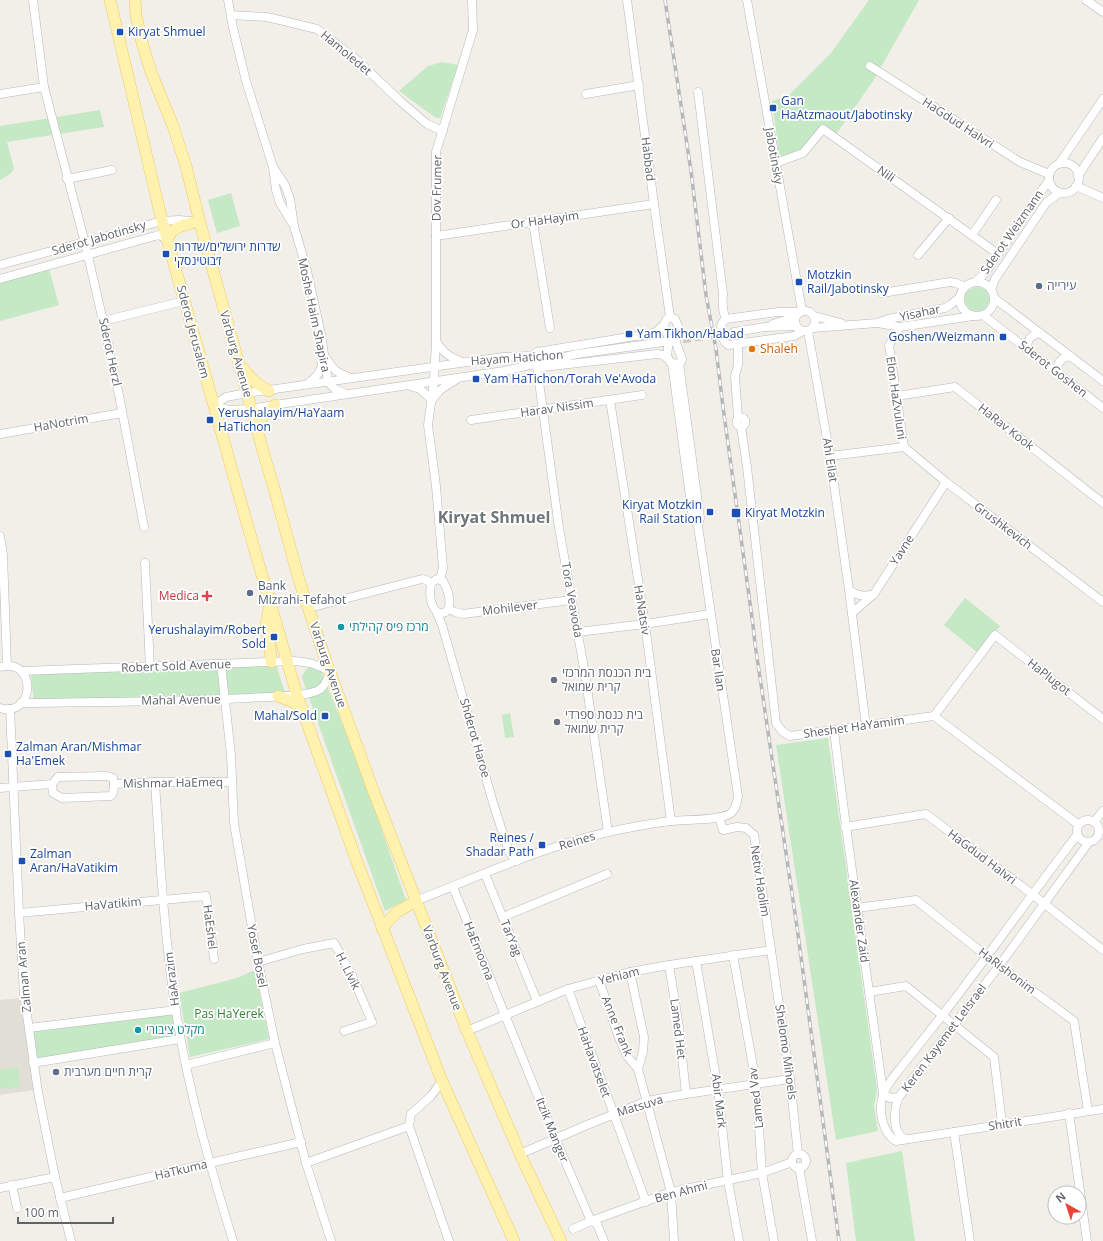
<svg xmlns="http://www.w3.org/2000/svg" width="1103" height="1241" font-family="'Open Sans',Heebo,sans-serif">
	<rect width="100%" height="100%" fill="#f1efe8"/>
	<path fill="#e1ded6" d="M21,998L34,1090L0,1095V1000Z"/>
	<g fill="#c5e8c5">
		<path d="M869,0H919L873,81L834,137L823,129L803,153L780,161L772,101L788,96L831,53Z"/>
		<path d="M442,62L458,65L440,118H436L399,91L428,66Z"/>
		<path d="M100,110L104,127L7,142L14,169L10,174L0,180V126Z"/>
		<path d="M231,193L240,226L217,233L208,200Z"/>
		<path d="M49,269L59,305L0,321V282Z"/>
		<circle cx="977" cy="299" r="12"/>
		<path d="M965,598L1000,626L978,653L944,625Z"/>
		<path d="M276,664L285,693L227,696L224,667Z"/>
		<path d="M313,666L320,669L358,762L406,900L385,911L302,678C304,671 306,668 313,666Z"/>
		<path d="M219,667L223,696L34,704L31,673Z"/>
		<path d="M510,713L514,737L505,738L502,715Z"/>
		<path d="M828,738L877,1090L874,1106L878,1131L836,1140L776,745Z"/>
		<path d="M255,970L269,1039L190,1057L179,993L237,978Z"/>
		<path d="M173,1013L177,1037L36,1059L33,1031Z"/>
		<path d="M18,1067L20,1086L0,1089V1070Z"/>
		<path d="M902,1151L915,1241H856L846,1163Z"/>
	</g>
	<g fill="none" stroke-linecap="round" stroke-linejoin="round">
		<path stroke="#ccccc8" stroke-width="8" stroke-dasharray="8 4" stroke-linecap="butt" d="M671,341L734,332"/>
		<g stroke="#b5b8bc" stroke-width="9">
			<g id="minor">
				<path d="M33,0L44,87L85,243L103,321L120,400L144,527"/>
				<path d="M228,0L233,28L246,81L273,167L276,190L280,203L292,223"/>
				<path d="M627,0L654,204L670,317"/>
				<path d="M747,0L802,311"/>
				<path d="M1086,0L1103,12"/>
				<path d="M231,15L267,17L317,29L357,60L399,100L427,124L443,131"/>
				<path d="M870,66L1020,162L1049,174"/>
				<path d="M698,92L723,294C722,303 722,310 726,319"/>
				<path d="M0,94L44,87"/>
				<path d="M586,94L639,85"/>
				<path d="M776,163L803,153L823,129L998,254"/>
				<circle cx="1064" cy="178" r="15"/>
				<path d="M1059,164L1103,99"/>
				<path d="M273,167L285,185L290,199L294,226L307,271L321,334L328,382L335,389L346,394"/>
				<path d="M1078,176L1103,138"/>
				<path d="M67,179L112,170"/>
				<path d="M1076,186L1103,198"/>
				<path d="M533,222L550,328"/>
				<path d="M972,235L996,200"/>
				<path d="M436,236L654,204"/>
				<path d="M918,255L949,218"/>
				<path d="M0,265L162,221L179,220L191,221"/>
				<path d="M0,279L155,236L159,235L167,239"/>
				<path d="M975,282L985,273L1049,180"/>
				<circle cx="977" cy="299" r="17"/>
				<path d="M991,290L995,279L1046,203L1059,193"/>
				<path d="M882,293L950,282L956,283L965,287"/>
				<path d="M994,298L1103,381"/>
				<circle cx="805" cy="321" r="10"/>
				<path d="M800,312H778L726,319C717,326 720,338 728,345L794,336L803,331"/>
				<path d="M983,315L1103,408"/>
				<path d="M814,316L841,323"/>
				<path d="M670,317L675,319L678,326L676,343L682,359L681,362L677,364L670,362L667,356L669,340L664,325L666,320Z"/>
				<path d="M103,321L184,301"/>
				<path d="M878,323L900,327L973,316"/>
				<path d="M773,324L795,317"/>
				<path d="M900,327L889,345L904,447"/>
				<path d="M813,328L877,323L888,319L945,308L950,305L960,297"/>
				<path d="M808,331L830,456L849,590L866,726"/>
				<path d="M734,332L765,327L796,326"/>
				<path d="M436,341C443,353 450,357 462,362"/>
				<path d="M738,344V365L735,376L738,418"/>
				<path d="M1027,349C1027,340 1030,335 1040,333"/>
				<path d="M537,352L654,333L664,325"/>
				<path d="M327,359C334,371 338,373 351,378"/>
				<path d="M679,363L700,518L698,526"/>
				<path d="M537,367L559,528L585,674L608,832"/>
				<path d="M543,367L657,354L663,355L667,358"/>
				<path d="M1058,373C1056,364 1060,358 1070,356"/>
				<path d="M307,384C318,376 321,372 323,359"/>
				<path d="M410,386L420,389L432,400L440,390L457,379"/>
				<path d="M897,396L955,387L1103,503"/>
				<path d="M610,400L645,624L671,821"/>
				<path d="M213,406L229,410L247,409L504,371L577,354L663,342"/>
				<path d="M213,406L226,397L247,393L503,357L558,355"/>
				<circle cx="741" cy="422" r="4.5"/>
				<path d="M471,420L642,395"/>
				<path d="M741,427L747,467L776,723L782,731L790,736L934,716L1079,825"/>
				<path d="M0,434L122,413"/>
				<path d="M904,447L946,482L1103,602"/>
				<path d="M830,456L904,447"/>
				<path d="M0,536L3,555L7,666"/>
				<path d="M145,563L150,667"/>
				<path d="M437,579L443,581C465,621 424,626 431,583Z"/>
				<path d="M440,579L443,568L436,486L428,425L434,381L436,341V152L473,30L472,0"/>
				<path d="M849,590C857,596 863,596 873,595"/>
				<path d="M309,608L422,579L426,580L431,583"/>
				<path d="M449,609L455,612L463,614L571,600"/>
				<path d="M437,613L442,625L494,806L509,852L517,861"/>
				<path d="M852,613L874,594L946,482"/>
				<path d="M578,632L645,624L710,614"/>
				<path d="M221,664L231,755L234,823L258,962L275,1043L306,1163L331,1241"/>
				<path d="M0,667C37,657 36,718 0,708"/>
				<path d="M21,671L294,661C307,662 318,664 330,672C328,679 324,688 317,691C298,698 268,696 247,698C172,702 96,702 21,703"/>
				<path d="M10,709L19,913L24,994L38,1092L55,1177L71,1241"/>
				<path d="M934,716L995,635L1103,719"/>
				<path d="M834,730C848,852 867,972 883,1093L890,1098L899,1097"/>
				<path d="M107,776L113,778C115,785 115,790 111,796L62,798L53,793L52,784L58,777Z"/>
				<path d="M155,782C160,858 164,936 176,1012C188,1089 210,1166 233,1241"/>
				<path d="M114,784L155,782H232"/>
				<path d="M0,788L52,784"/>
				<path d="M719,817L723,830L737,827L746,828L754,835L790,1079L798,1154"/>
				<circle cx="1088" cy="831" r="11"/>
				<path d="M1094,822L1103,811"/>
				<path d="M845,827L926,814L1032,894L1103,950"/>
				<path d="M1077,835C1031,895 987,958 941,1017C928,1033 916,1049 903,1065C896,1074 887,1083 883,1095C878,1109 882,1133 896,1141L1103,1109"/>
				<path d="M485,874L537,1001"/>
				<path d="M453,887L555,1138L591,1221L597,1224L604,1241"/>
				<path d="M416,901C487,873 557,840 633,827C646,825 659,822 672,821C686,819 721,821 731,813C736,809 737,802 738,796L698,526L693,519L672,364"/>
				<path d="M857,908L916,900L999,966L1074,1021L1088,1111"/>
				<path d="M19,913L206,896L214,959"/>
				<path d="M503,917L607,874"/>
				<path d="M733,955L756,1083L762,1173L774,1241"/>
				<path d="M696,961L718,1089L728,1181L739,1241"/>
				<path d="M258,962L303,949L334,943L352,975L372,1022L344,1031"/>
				<path d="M669,965L679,1027L686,1094"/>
				<path d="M630,972L644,1037L643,1052L638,1069L671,1192L674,1241"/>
				<path d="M599,980L619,1038L627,1056L638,1069"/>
				<path d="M568,989L646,1202"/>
				<path d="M869,992L906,986L994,1057L1002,1124"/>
				<path d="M29,1028L176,1010"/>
				<path d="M474,1028L568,989L630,972L669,965L771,950"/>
				<path d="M33,1063L180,1039"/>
				<path d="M186,1065L275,1043"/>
				<path d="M1069,1113L1087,1241"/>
				<path d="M409,1126L449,1241"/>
				<path d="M954,1132L970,1241"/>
				<path d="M906,1139C891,1134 894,1108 899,1097L999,966L1089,842"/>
				<path d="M520,1154L587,1125L647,1101L686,1094L790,1079"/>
				<circle cx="799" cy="1161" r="7"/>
				<path d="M306,1163L409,1126L411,1114L431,1096L442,1081"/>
				<path d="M799,1167L812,1241"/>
				<path d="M12,1185L17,1208"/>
				<path d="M0,1188L55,1177"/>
				<path d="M60,1198L301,1142"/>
				<path d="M573,1229L591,1221L671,1192L762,1173L792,1162"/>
			</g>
		</g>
		<g stroke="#f2c960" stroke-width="12">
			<g id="major">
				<path d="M110,0L162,221L248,527L297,695L357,862L442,1081L514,1241"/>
				<path d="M135,0L136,15L141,39L151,72L173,126L186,166L200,223L265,458L275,492L299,580L326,661L373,790L467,1031L520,1154L561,1241"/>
				<path d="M167,239C172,227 184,225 195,222"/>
				<path d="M243,368C250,379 257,384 269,391"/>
				<path d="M257,429L260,419L275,405"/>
				<path d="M270,603L266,626L270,646L271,662"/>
				<path d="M278,696L295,703L302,711"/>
				<path d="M382,928L397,912L416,901"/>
			</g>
		</g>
		<use href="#minor" stroke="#fff" stroke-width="8"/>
		<use href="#major" stroke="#fff2af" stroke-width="11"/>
		<g stroke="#b6b7b8" stroke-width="3.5">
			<path id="rail" d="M665,0L691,171L706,295L716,349L723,407L753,625L755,644L797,927L839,1241"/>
		</g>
		<use href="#rail" stroke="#fff" stroke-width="2" stroke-dasharray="6" stroke-linecap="butt"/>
	</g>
	<g fill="#1a4fb4" stroke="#fff" stroke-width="1.5">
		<rect x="116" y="28" width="8" height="8" rx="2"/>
		<rect x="769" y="104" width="8" height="8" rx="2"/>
		<rect x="162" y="250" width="8" height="8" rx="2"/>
		<rect x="795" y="278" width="8" height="8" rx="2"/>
		<rect x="625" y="330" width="8" height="8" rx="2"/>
		<rect x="999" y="333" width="8" height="8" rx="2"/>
		<rect x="472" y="375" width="8" height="8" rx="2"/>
		<rect x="206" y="416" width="8" height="8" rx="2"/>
		<rect x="706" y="508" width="8" height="8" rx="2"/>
		<rect x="731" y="508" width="10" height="10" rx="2"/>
		<rect x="270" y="633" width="8" height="8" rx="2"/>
		<rect x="321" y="712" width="8" height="8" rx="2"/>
		<rect x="4" y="750" width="8" height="8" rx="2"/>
		<rect x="538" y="841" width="8" height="8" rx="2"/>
		<rect x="18" y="857" width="8" height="8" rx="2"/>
	</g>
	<g fill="#5c6f8a" stroke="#fff" stroke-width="1.5">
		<circle cx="1039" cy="286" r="4"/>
		<circle cx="250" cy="593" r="4"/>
		<circle cx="56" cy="1072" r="4"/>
	</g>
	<circle fill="#e8710a" stroke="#fff" stroke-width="1.5" cx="752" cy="349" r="4"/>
	<path fill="#e0444e" stroke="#fff" stroke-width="1.5" d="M205 590h4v4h4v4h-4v4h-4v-4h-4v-4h4z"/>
	<g fill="#0f9aa8" stroke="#fff" stroke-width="1.5">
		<circle cx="341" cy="627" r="4"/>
		<circle cx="138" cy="1030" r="4"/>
	</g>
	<g fill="#6b7280" stroke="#fff" stroke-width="1.5">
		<circle cx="554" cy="680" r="4"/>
		<circle cx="557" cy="722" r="4"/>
	</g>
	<g text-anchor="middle" stroke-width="3.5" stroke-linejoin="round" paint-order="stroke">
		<g font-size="12" fill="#164399" stroke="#fff" text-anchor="start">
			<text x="128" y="36">Kiryat Shmuel</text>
			<text x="781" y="105">Gan<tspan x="781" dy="14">HaAtzmaout/Jabotinsky</tspan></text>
			<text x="174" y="251">שדרות ירושלים/שדרות<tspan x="174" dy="14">ז׳בוטינסקי</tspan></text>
			<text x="807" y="279">Motzkin<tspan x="807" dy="14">Rail/Jabotinsky</tspan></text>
			<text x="637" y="338">Yam Tikhon/Habad</text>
			<text x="995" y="341" text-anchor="end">Goshen/Weizmann</text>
			<text x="484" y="383">Yam HaTichon/Torah Ve'Avoda</text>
			<text x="218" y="417">Yerushalayim/HaYaam<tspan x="218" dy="14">HaTichon</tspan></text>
			<text x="702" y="509" text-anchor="end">Kiryat Motzkin<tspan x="702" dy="14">Rail Station</tspan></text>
			<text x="745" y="517">Kiryat Motzkin</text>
			<text x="266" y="634" text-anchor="end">Yerushalayim/Robert<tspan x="266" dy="14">Sold</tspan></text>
			<text x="317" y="720" text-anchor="end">Mahal/Sold</text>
			<text x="16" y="751">Zalman Aran/Mishmar<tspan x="16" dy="14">Ha'Emek</tspan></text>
			<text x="534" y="842" text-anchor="end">Reines /<tspan x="534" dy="14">Shadar Path</tspan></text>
			<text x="30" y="858">Zalman<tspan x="30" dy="14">Aran/HaVatikim</tspan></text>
		</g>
		<g font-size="12" fill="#5f6368" stroke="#fff">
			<text transform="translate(346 53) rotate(40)" y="4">Hamoledet</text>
			<text transform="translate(958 123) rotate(33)" y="4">HaGdud HaIvri</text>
			<text transform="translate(774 156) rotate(80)" y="4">Jabotinsky</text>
			<text transform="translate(648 159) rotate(83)" y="4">Habbad</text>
			<text transform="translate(886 174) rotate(35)" y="4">Nili</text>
			<text transform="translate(437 188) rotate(-89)" y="4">Dov Frumer</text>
			<text transform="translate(545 220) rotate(-8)" y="4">Or HaHayim</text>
			<text transform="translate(1012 232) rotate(-55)" y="4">Sderot Weizmann</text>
			<text transform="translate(99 238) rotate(-16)" y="4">Sderot Jabotinsky</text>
			<text transform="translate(920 313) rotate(-12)" y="4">Yisahar</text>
			<text transform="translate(314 315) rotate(78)" y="4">Moshe Haim Shapira</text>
			<text transform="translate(193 332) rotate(75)" y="4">Sderot Jerusalem</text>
			<text transform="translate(110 352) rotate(78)" y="4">Sderot Herzl</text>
			<text transform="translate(236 354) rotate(74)" y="4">Varburg Avenue</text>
			<text transform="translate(517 358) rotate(-4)" y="4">Hayam Hatichon</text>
			<text transform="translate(1053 369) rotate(38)" y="4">Sderot Goshen</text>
			<text transform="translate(896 398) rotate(82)" y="4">Elon HaZvuluni</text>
			<text transform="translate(557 408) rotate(-8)" y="4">Harav Nissim</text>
			<text transform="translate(61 423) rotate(-10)" y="4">HaNotrim</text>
			<text transform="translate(1006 427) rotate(38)" y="4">HaRav Kook</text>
			<text transform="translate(830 460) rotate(81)" y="4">Ahi Eilat</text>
			<text transform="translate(1003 526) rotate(37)" y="4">Grushkevich</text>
			<text transform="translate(902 550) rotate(-57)" y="4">Yavne</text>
			<text transform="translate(572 600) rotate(80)" y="4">Tora Veavoda</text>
			<text transform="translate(510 608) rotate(-7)" y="4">Mohilever</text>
			<text transform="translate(642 610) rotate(81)" y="4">HaNatsiv</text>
			<text transform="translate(328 665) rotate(71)" y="4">Varburg Avenue</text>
			<text transform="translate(176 666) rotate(-2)" y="4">Robert Sold Avenue</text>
			<text transform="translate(718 670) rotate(82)" y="4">Bar Ilan</text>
			<text transform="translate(1049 677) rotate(38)" y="4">HaPlugot</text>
			<text transform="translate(181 700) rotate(-1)" y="4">Mahal Avenue</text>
			<text transform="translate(854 727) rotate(-8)" y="4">Sheshet HaYamim</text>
			<text transform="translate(475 738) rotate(74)" y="4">Shderot Haroe</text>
			<text transform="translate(173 783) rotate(-1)" y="4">Mishmar HaEmeq</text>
			<text transform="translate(577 841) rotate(-17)" y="4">Reines</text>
			<text transform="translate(982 857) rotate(37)" y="4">HaGdud HaIvri</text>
			<text transform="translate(760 881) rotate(81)" y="4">Netiv Haolim</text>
			<text transform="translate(113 904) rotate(-5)" y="4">HaVatikim</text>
			<text transform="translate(859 921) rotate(82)" y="4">Alexander Zaid</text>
			<text transform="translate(210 927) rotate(83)" y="4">HaEshel</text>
			<text transform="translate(511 938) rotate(68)" y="4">TarYag</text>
			<text transform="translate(479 951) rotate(68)" y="4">HaEmoona</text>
			<text transform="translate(257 956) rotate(79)" y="4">Yosef Bosel</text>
			<text transform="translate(442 968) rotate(69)" y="4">Varburg Avenue</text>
			<text transform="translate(348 971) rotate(63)" y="4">H. Livik</text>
			<text transform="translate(1007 971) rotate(37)" y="4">HaRishonim</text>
			<text transform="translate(619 976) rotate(-14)" y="4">Yehiam</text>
			<text transform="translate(24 977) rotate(-95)" y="4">Zalman Aran</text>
			<text transform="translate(172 979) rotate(-97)" y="4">HaArazim</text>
			<text transform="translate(617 1026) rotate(68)" y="4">Anne Frank</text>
			<text transform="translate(678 1029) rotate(83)" y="4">Lamed Het</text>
			<text transform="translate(944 1038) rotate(-53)" y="4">Keren Kayemet LeIsrael</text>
			<text transform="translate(786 1052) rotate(82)" y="4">Shelomo Mihoels</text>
			<text transform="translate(594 1062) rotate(70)" y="4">HaHavatselet</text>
			<text transform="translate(756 1098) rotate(-96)" y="4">Lamed Vav</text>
			<text transform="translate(719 1101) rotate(83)" y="4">Abir Mark</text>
			<text transform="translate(640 1106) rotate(-17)" y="4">Matsuva</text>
			<text transform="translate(1005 1124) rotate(-9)" y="4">Shitrit</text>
			<text transform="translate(552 1130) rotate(68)" y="4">Itzik Manger</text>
			<text transform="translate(181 1170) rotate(-13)" y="4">HaTkuma</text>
			<text transform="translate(681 1192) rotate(-15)" y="4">Ben Ahmi</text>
		</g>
		<g font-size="12" fill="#4e5e75" stroke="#fff" text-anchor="start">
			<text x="1047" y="290">עירייה</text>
			<text x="258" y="590">Bank<tspan x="258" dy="14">Mizrahi-Tefahot</tspan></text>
			<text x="64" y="1076">קרית חיים מערבית</text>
		</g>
		<g font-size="12" fill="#c56008" stroke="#fff" text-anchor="start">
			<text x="760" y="353">Shaleh</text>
		</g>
		<g font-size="12" fill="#be3a42" stroke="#fff" text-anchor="end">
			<text x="199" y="600">Medica</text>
		</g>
		<g font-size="12" fill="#0d838f" stroke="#fff" text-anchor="start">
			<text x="349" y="631">מרכז פיס קהילתי</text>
			<text x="146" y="1034">מקלט ציבורי</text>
		</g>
		<g font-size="12" fill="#5b616d" stroke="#fff" text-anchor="start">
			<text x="562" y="677">בית הכנסת המרכזי<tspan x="562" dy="14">קרית שמואל</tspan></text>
			<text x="565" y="719">בית כנסת ספרדי<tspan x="565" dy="14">קרית שמואל</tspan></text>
		</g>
		<g font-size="12" fill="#348238" stroke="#fff">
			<text x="229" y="1018">Pas HaYerek</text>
		</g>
		<g font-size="16" font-weight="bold" fill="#70757a" stroke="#fff">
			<text x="494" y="523">Kiryat Shmuel</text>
		</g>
	</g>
	<g transform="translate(1067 1205) rotate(321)"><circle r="19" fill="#ffffff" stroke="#bfc1c3"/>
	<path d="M0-3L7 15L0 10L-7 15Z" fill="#ea4335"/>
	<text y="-6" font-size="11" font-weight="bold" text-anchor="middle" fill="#5f6368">N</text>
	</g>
	<path d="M18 1217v6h95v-6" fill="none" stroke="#5f6368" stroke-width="2"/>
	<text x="24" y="1217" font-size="12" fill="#5f6368" stroke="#ffffff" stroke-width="3" paint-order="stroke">100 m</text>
</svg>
